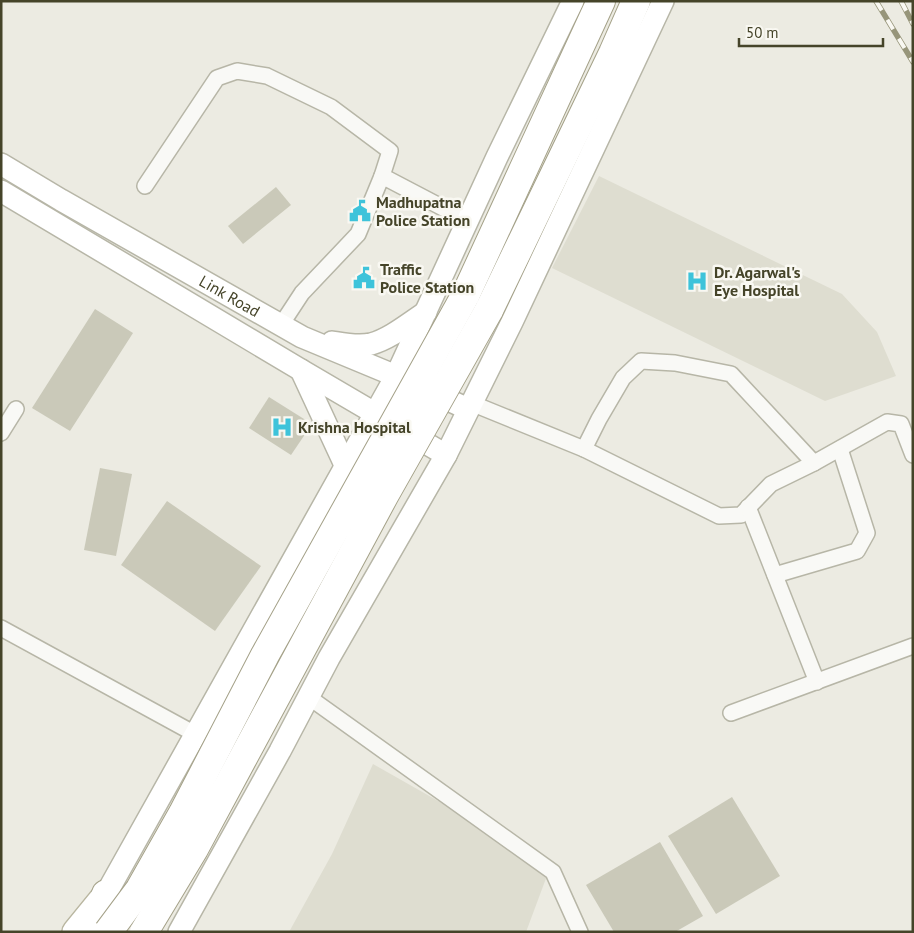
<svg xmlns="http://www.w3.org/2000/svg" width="914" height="933" font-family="'PT Sans',sans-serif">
	<rect width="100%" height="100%" fill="#ecebe2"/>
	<g fill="#deddd0">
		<path d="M599,176L842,294L877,332L896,376L825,401L552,268Z"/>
		<path d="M373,764L551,865L526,932H289L332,854Z"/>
	</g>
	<g fill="#cac9b9">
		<path d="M276,187L291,205L243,244L228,226Z"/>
		<path d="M95,309L133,333L70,431L32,408Z"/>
		<path d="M269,397L312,424L291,455L249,428Z"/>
		<path d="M100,468L132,474L116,556L84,550Z"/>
		<path d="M167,501L261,566L215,631L121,565Z"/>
		<path d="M732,797L780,876L716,914L668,836Z"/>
		<path d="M660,842L703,916L675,932H614L586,885Z"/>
	</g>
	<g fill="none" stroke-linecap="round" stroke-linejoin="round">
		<g stroke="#b7b6a7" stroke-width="18">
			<g id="street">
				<path d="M145,186L217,78L237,71L267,76L331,107L390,151L382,176"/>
				<path d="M281,325L302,293L358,234L382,176L468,221"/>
				<path d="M471,403L584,449L719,516L741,515L771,484L814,463L887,422L901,424L913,455"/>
				<path d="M1,433L16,409"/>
				<path d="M584,449L599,419L623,378L641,361L675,363L731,374L814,463"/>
				<path d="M748,507L817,682"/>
				<path d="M775,575L857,551L867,533L840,449"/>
				<path d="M1,628L195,734"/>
				<path d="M310,698L553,872L580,932"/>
				<path d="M731,713L913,646"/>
			</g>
		</g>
		<g stroke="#b7b6a7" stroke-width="24">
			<g id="secondary">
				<path id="s1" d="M1,164L61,200L302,337L396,376L468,409"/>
				<path d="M1,191L301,370L446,455"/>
				<path d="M332,342C344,344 358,347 371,344C390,339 409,323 426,312"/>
				<path d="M301,370L346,467"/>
				<path d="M106,894L396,376L497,157L573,1"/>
				<path d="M179,932L280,751L329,658L446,455L512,322L663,1"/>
			</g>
		</g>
		<g stroke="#b9b6a0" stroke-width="28">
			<path id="primary" d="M75,932L106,894"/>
		</g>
		<g stroke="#a4a188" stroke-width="30">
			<g id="highway">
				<path d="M465,296L601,1"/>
				<path d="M489,310L613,53L636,1"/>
				<path d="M96,932L106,894"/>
			</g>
		</g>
		<use href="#street" stroke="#f9f9f6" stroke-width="15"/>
		<use href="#secondary" stroke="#fff" stroke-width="21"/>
		<use href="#primary" stroke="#fff" stroke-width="25"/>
		<use href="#highway" stroke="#fff" stroke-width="28"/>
		<g stroke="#97957a" stroke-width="5.5">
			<g id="rail">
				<path d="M876,1L913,62"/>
				<path d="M901,1L913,24"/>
			</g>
		</g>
		<use href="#rail" stroke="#f9f8f2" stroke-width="4" stroke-dasharray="11" stroke-linecap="butt"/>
		<g stroke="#a4a188" stroke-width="30" stroke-linecap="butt">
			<g id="highway-bridge">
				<path d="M108,932L140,889L183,813L265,655L465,296"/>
				<path d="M144,932L194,849L384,496L489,310"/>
			</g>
		</g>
		<use href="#highway-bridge" stroke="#fff" stroke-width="28"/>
	</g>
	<defs>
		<g id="civic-bare" transform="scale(1.725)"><path d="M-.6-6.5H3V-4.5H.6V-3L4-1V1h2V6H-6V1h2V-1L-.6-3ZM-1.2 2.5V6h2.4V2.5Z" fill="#3ec3da" stroke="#f9f8f2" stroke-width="2.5" paint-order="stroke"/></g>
		<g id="hospital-bare" transform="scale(1.725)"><path d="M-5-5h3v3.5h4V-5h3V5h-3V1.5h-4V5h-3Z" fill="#3ec3da" stroke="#f9f8f2" stroke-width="2.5" paint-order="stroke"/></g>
	</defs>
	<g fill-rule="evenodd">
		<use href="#civic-bare" x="360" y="211"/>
		<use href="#civic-bare" x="364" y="278"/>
		<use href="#hospital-bare" x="697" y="281"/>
		<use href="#hospital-bare" x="282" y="427"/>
	</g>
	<g text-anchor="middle" stroke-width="5" stroke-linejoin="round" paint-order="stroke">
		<g font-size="16" font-weight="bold" fill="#454429" stroke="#f9f8f2" text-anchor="start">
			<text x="376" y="208">Madhupatna<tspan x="376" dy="18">Police Station</tspan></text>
			<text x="380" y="275">Traffic<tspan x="380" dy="18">Police Station</tspan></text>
			<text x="714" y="278">Dr. Agarwal's<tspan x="714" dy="18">Eye Hospital</tspan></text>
			<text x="298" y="433">Krishna Hospital</text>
		</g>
		<g font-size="16" fill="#454429" stroke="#f9f8f2">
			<text dy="6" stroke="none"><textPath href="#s1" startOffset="264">Link Road</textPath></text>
		</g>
	</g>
	<rect width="914" height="933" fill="none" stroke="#454429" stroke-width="5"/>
	<path d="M739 38v8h144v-8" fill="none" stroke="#454429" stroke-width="2.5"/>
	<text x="746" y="38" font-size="15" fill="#454429" stroke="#f9f8f2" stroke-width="4" paint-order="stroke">50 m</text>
</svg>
